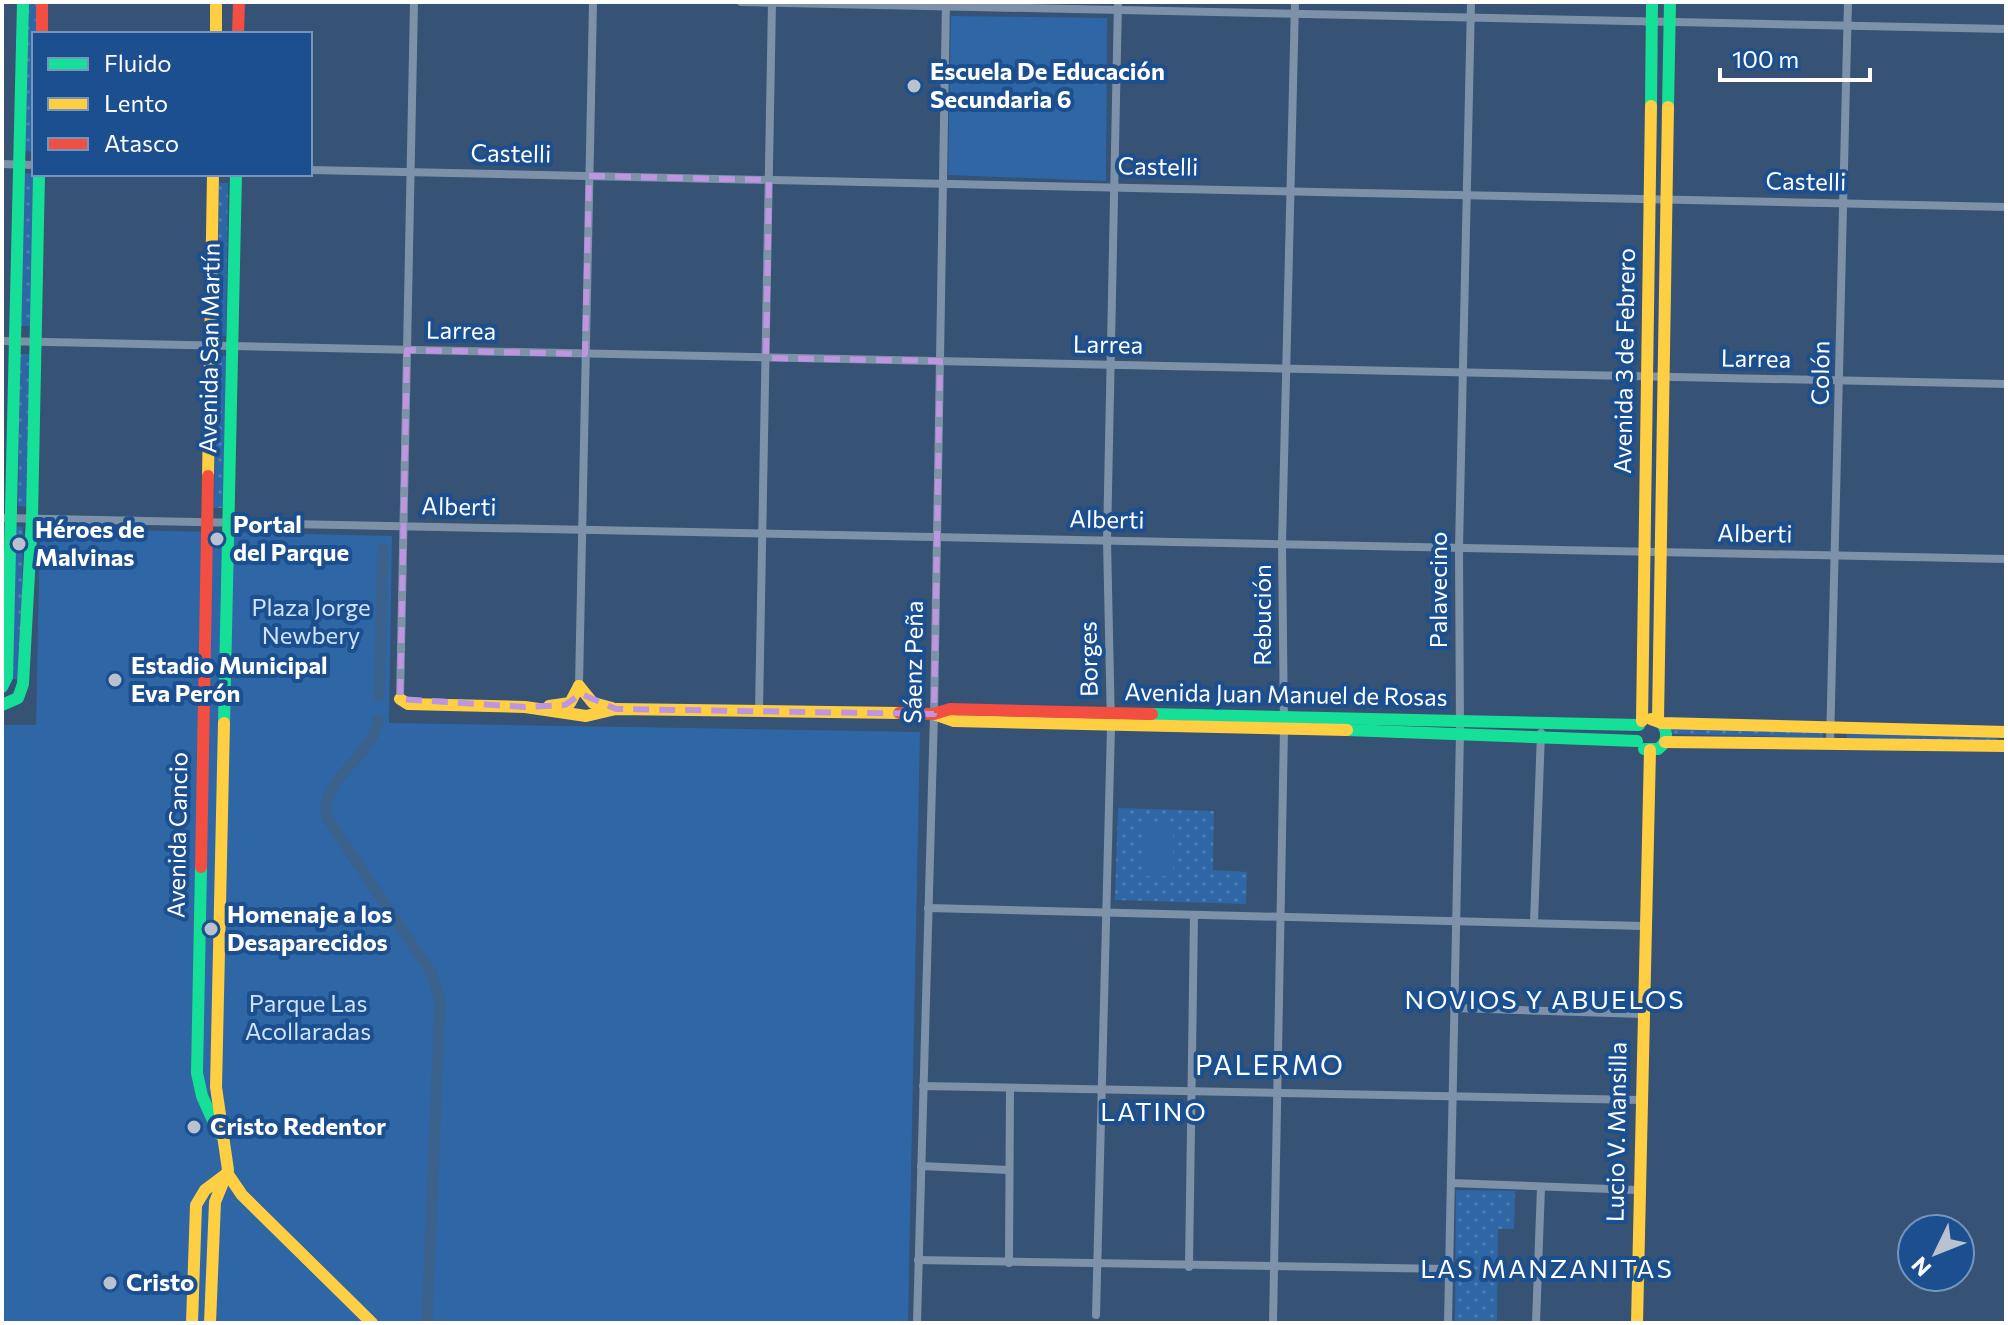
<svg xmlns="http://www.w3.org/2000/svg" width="2008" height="1325" font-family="Commissioner,sans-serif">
	<defs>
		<pattern id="grass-dots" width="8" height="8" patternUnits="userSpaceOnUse" patternTransform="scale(2)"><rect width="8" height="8" fill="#2f66a5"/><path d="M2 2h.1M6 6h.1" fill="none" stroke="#4e7db2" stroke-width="1.8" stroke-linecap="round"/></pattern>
	</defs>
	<rect width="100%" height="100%" fill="#365274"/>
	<g fill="url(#grass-dots)">
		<path d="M27,2H37L34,152L25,151Z"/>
		<path d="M23,173L33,174L31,326H21Z"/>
		<path d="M219,183H228L226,336L217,335Z"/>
		<path d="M20,354H30L27,507L18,506Z"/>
		<path d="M216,355L226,356L223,508H214Z"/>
		<path d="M14,526L23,527L21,679H11Z"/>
		<path d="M1672,728L1823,732V738L1672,734Z"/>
		<path d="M1847,732L1997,736V742L1847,738Z"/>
		<path d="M1118,808L1214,811L1213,870L1247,872L1246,904L1115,900Z"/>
		<path d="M1456,1190L1515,1191L1514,1229H1498L1497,1323H1455Z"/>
	</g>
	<g fill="#2f66a5">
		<path d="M951,16L1107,18L1106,181L948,175Z"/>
		<path d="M40,528L392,536L389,723L920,732L908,1323H2V725H36Z"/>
		<rect x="1145" y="824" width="28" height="52"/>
	</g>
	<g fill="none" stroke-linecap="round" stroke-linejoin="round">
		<g stroke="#3b618d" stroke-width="11">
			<path d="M379,697L383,548"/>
			<path d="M378,720C375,756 317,780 327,818L431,972L440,999L427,1323"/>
		</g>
		<g stroke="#7d92a8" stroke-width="8">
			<path d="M741,2L2006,29"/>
			<path d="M2,164L34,165"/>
			<path d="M310,170L2006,207"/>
			<path d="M2,341L2006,384"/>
			<path d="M2,518L2006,559"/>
			<path d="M579,686L593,2"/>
			<path d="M400,699L414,2"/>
			<path d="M759,711L772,2"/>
			<path d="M1830,744L1848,2"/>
			<path d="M928,908L1643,926"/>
			<path d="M1534,922L1541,733"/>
			<path d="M1454,1008L1642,1014"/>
			<path d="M923,1086L1641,1100"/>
			<path d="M921,1166L1009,1170"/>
			<path d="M1451,1183L1637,1190"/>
			<path d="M918,1260L1450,1269"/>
			<path d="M1009,1263L1010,1088"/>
			<path d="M1189,1267L1194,915"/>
			<path d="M1096,1315L1111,727L1107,540L1118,2"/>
			<path d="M917,1323L934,714L946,2"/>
			<path d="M1273,1323L1284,729L1282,544L1295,2"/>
			<path d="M1448,1323L1460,733L1459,548L1471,2"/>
			<path d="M1536,1323L1541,1187"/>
		</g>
		<g stroke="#16e098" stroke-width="12">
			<path d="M1651,106L1652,2"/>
			<path d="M1668,107L1670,2"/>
			<path d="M2,687L7,677L23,2"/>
			<path d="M2,705L18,698L23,684L32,518L39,174"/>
			<path d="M1152,714L1639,725"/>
			<path d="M224,723L236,174"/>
			<path d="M1347,730L1637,741"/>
			<path d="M1644,749H1658C1668,742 1668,733 1662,723"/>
			<path d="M201,867L197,1073L202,1096L219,1134"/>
		</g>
		<g stroke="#ffcf43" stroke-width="12">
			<path d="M216,2V34"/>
			<path d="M208,476L213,174"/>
			<path d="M579,686L593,703L612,708"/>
			<path d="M400,699L408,704L525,707L586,716L616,709L899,713"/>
			<path d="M549,706L570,703L579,686"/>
			<path d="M934,714L954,721L1347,730"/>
			<path d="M1651,719L1662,723L2006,732"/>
			<path d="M1658,720L1668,107"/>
			<path d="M1642,721L1651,106"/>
			<path d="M1665,742L2006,746"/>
			<path d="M227,1173L242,1195L372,1323"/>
			<path d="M192,1323L196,1205L205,1190L225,1175"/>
			<path d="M210,1323L215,1202L228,1170L216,1087L224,723"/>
			<path d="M1637,1323L1650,750"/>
		</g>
		<g stroke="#f24e42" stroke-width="12">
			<path d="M42,2V34"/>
			<path d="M238,34L239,2"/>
			<path d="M899,713L934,714L950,709L1152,714"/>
			<path d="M201,867L208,476"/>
		</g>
	</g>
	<path fill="none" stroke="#bd96df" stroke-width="6" stroke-dasharray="16 10" stroke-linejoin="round" d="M589,176L769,180L766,358L940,361L934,714L616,709L581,694L565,705L525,707L400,699L407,350L585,354Z"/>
	<g fill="#b9c2ce" stroke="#1b4f8f" stroke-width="3">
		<circle cx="914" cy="86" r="8"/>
		<circle cx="217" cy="539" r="8"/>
		<circle cx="19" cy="544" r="8"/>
		<circle cx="115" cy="680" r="8"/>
		<circle cx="211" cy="929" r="8"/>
		<circle cx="194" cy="1127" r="8"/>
		<circle cx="110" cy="1283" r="8"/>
	</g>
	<g text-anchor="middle" stroke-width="8" stroke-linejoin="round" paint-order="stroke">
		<g font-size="24" font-weight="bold" fill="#fff" stroke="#1b4f8f" text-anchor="start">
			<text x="930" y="80">Escuela De Educación<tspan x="930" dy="28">Secundaria 6</tspan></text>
			<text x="233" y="533">Portal<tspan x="233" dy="28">del Parque</tspan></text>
			<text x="35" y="538">Héroes de<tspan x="35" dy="28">Malvinas</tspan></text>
			<text x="131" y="674">Estadio Municipal<tspan x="131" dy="28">Eva Perón</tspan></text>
			<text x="227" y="923">Homenaje a los<tspan x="227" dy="28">Desaparecidos</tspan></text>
			<text x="210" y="1135">Cristo Redentor</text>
			<text x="126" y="1291">Cristo</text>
		</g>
		<g font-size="24" fill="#fff" stroke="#1b4f8f">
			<text transform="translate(511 154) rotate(1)" y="8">Castelli</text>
			<text transform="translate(1158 167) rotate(1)" y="8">Castelli</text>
			<text transform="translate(1806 182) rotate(1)" y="8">Castelli</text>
			<text transform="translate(461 331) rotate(1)" y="8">Larrea</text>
			<text transform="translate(1108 345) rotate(1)" y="8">Larrea</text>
			<text transform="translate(210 348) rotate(-89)" y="8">Avenida San Martín</text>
			<text transform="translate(1756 359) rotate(1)" y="8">Larrea</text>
			<text transform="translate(1625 361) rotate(-89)" y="8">Avenida 3 de Febrero</text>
			<text transform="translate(1821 373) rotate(-89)" y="8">Colón</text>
			<text transform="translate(459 507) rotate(1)" y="8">Alberti</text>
			<text transform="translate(1107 520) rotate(1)" y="8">Alberti</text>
			<text transform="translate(1755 534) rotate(1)" y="8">Alberti</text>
			<text transform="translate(1439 590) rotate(-90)" y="8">Palavecino</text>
			<text transform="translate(1263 615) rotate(-90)" y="8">Rebución</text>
			<text transform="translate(1089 659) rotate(-91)" y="8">Borges</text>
			<text transform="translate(914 662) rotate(-89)" y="8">Sáenz Peña</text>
			<text transform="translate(1286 695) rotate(1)" y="8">Avenida Juan Manuel de Rosas</text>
			<text transform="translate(178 835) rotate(-89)" y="8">Avenida Cancio</text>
			<text transform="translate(1617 1132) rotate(-89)" y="8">Lucio V. Mansilla</text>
		</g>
		<g font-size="24" fill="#cfe3fa" stroke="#1b4f8f">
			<text x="311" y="616">Plaza Jorge<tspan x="311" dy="28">Newbery</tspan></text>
			<text x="308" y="1012">Parque Las<tspan x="308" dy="28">Acollaradas</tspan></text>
		</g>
		<g font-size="26" letter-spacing="2" fill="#fff" stroke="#1b4f8f">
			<text x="1545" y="1009">NOVIOS Y ABUELOS</text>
			<text x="1154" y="1121">LATINO</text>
			<text x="1547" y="1278">LAS MANZANITAS</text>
		</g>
		<g font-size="28" letter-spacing="2" fill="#fff" stroke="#1b4f8f">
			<text x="1270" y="1075">PALERMO</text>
		</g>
	</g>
	<rect width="2008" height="1325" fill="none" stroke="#ffffff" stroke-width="8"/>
	<rect x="32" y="32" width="280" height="144" fill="#1b4f8f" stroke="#7695bc" stroke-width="2"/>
	<rect x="48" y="58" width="40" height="12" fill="#16e098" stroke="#7695bc" stroke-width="2"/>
	<text x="104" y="72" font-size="24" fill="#ffffff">Fluido</text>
	<rect x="48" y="98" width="40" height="12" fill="#ffcf43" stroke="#7695bc" stroke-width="2"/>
	<text x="104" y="112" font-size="24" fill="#ffffff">Lento</text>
	<rect x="48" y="138" width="40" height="12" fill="#f24e42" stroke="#7695bc" stroke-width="2"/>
	<text x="104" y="152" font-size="24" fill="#ffffff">Atasco</text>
	<g transform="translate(1936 1253) rotate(227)"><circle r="38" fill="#1b4f8f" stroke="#7695bc" stroke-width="2"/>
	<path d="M0-6L14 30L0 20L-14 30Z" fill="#b9c2ce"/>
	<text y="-12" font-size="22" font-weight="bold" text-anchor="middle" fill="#ffffff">N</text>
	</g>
	<path d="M1720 68v12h150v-12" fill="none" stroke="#ffffff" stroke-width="4"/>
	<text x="1732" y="68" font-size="24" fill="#ffffff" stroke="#1b4f8f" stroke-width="6" paint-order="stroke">100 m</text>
</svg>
